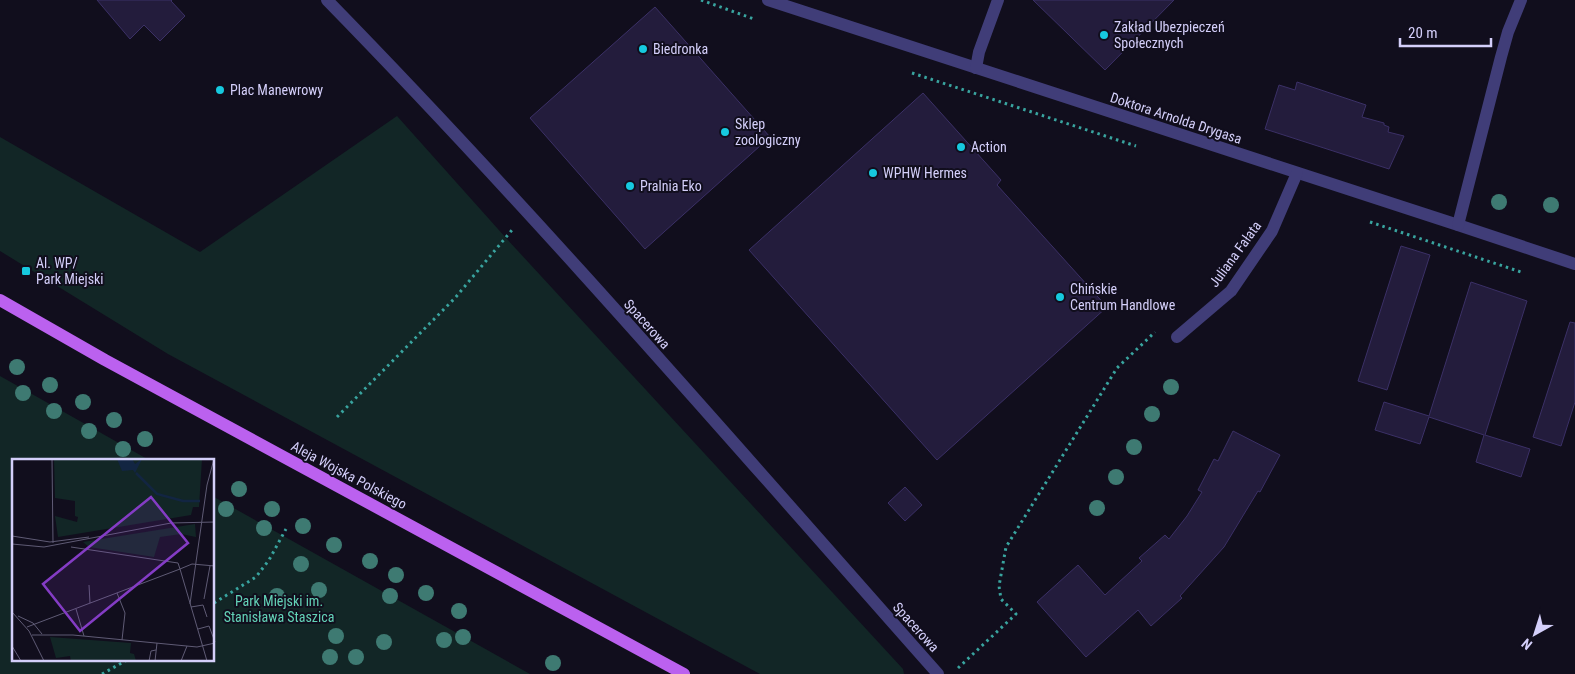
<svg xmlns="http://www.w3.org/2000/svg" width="1575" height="674" font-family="'Roboto Condensed',sans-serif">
	<rect width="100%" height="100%" fill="#110e1d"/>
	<g fill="#122626">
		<path d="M397,116L506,238L903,669L904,674H760L168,354L0,251V137L200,252Z"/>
		<path d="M0,376L149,460H14V660H214V497L530,674H0Z"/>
	</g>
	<g fill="#231c3c" stroke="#3b3066">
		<path d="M97,0H172L171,1L185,16L160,41L144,25L130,39Z"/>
		<path d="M1033,0H1174L1105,70Z"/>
		<path d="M655,7L770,137L645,249L530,118Z"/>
		<path d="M1297,82L1366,105L1362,117L1384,123V125L1389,127L1388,132L1404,136L1389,169L1265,129L1279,85L1295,90Z"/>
		<path d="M923,93L1001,180L997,185L1107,307L937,460L749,250Z"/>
		<path d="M1401,246L1430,255L1387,390L1358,381Z"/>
		<path d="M1471,282L1527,301L1485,435L1530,449L1521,477L1476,462L1484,435L1429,417L1420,444L1375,430L1384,402L1429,416Z"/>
		<path d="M1570,322L1575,323V402L1561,446L1533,437Z"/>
		<path d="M1233,431L1280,455L1260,492L1258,491L1224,547L1180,596L1182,598L1151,626L1138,610L1086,657L1037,602L1078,565L1105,595L1142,561L1139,558L1165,535L1169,539L1187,516L1202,492L1198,490L1214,459L1218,461Z"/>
		<path d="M905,487L922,505L905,521L888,503Z"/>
	</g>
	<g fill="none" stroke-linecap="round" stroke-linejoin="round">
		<g stroke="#39a49f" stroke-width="3" stroke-dasharray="2.5 4" stroke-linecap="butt">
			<path d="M701,0L754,19"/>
			<path d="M912,73L1136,146"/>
			<path d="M1370,222L1521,272"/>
			<path d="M337,417L455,298L512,230"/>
			<path d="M214,603L256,577L269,560L286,529"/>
			<path d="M958,668L1016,614L1001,599L999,586L1006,547L1117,368L1155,332"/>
			<path d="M102,674L127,660"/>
		</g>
		<g stroke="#403d78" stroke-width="12">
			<path d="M327,0C539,217 737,447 938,674"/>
			<path d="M768,0L1458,225L1575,264"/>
			<path d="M976,68L979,52L998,0"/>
			<path d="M1458,225L1501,57L1508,32L1521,0"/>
			<path d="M1177,337L1231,291L1272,231L1297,173"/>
		</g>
		<path stroke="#bb61ef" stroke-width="12" d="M0,300L105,360L684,674"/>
	</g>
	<g fill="#3e7a72">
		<circle cx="1499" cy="202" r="8"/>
		<circle cx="1551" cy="205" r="8"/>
		<circle cx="17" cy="367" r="8"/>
		<circle cx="50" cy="385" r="8"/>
		<circle cx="1171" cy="387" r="8"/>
		<circle cx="23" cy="393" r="8"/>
		<circle cx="83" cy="402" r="8"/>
		<circle cx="54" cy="411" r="8"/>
		<circle cx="1152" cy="414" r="8"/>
		<circle cx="114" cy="420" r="8"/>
		<circle cx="89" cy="431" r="8"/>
		<circle cx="145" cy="439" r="8"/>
		<circle cx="1134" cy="447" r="8"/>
		<circle cx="123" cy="449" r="8"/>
		<circle cx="1116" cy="477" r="8"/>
		<circle cx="239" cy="489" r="8"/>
		<circle cx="1097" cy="508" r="8"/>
		<circle cx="226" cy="509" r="8"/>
		<circle cx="272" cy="509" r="8"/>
		<circle cx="303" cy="526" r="8"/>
		<circle cx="264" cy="528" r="8"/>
		<circle cx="334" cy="545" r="8"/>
		<circle cx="370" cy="561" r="8"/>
		<circle cx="301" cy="564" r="8"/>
		<circle cx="396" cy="575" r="8"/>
		<circle cx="319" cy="590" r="8"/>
		<circle cx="426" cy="593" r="8"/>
		<circle cx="277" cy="596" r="8"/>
		<circle cx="390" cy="596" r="8"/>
		<circle cx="459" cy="611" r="8"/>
		<circle cx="336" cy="636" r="8"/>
		<circle cx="463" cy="637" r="8"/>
		<circle cx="444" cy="640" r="8"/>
		<circle cx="384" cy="642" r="8"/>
		<circle cx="330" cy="657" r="8"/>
		<circle cx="356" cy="657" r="8"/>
		<circle cx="553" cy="663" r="8"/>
	</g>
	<g fill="#16c9df" stroke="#110e1d" stroke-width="2">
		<circle cx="1104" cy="35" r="5"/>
		<circle cx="643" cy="49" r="5"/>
		<circle cx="220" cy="90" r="5"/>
		<circle cx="725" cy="132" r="5"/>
		<circle cx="961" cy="147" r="5"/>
		<circle cx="873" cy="173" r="5"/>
		<circle cx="630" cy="186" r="5"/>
		<rect x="21" y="266" width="10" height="10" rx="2.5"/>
		<circle cx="1060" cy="297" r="5"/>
	</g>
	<g text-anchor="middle" stroke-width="4" stroke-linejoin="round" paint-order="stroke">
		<g font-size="14" fill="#d4cffa" stroke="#110e1d" text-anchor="start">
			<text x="1114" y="32">Zakład Ubezpieczeń<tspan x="1114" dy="16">Społecznych</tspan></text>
			<text x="653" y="54">Biedronka</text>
			<text x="230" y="95">Plac Manewrowy</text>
			<text x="735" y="129">Sklep<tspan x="735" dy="16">zoologiczny</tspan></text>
			<text x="971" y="152">Action</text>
			<text x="883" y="178">WPHW Hermes</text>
			<text x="640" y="191">Pralnia Eko</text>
			<text x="36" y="268">Al. WP/<tspan x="36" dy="16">Park Miejski</tspan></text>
			<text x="1070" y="294">Chińskie<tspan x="1070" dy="16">Centrum Handlowe</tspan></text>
		</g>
		<g font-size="14" fill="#d4cffa" stroke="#110e1d">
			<text transform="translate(1176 118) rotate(18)" y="5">Doktora Arnolda Drygasa</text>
			<text transform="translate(1235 254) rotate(-54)" y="5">Juliana Fałata</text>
			<text transform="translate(647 324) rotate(48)" y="5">Spacerowa</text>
			<text transform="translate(349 475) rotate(28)" y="5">Aleja Wojska Polskiego</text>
			<text transform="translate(916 627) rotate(48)" y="5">Spacerowa</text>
		</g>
		<g font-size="14" fill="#63d2b7" stroke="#110e1d">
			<text x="279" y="606">Park Miejski im.<tspan x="279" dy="16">Stanisława Staszica</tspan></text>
		</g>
	</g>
	<g transform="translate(12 459)">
		<rect width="202" height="202" fill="#110e1d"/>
		<path d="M42,0H190L187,48H181L179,56L46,78L43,57L65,63L66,58L63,57V42L43,39ZM183,65L184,78L169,75L148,78L142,98L77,88L71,83ZM38,178L119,184L118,194L122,195L124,202H59L58,197L44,199Z" fill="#122626"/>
		<path d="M105,0H120L123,5L130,0L123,14L121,11L110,12Z" fill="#122542"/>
		<path fill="none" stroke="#122542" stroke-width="2.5" d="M124,14L145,35L171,42H188"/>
		<path fill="none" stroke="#5f5b75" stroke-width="1" d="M40,0L41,84M0,77L38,83L77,78M0,85L32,88L159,64L203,63M59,88L166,104L168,110L180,105L203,107M77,126L78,144M105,134L113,154L110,181M192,140L198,107M178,145L195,26L202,0M179,148L191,146L195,158M64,150L72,177M0,153L17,172L32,202M6,157L21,164L30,175M15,168L168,110L195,202M186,170L197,167L203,183M20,176H61L185,188L203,184M0,187L9,202M137,202L139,192L144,191M143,202L145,184M169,202L175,187"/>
		<path fill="#843cc5" fill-opacity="0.15" stroke="#843cc5" stroke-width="2.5" d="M139,38L176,84L68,172L31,125Z"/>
		<rect width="202" height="202" fill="none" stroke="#d4cffa" stroke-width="2.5"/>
	</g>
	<g transform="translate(1535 634) rotate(219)" stroke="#110e1d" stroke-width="4" paint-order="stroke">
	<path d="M0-4L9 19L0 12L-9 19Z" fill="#d4cffa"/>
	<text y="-8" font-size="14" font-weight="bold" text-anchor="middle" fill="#d4cffa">N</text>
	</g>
	<path d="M1400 38v8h91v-8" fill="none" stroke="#d4cffa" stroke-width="2.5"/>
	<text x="1408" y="38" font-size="15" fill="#d4cffa" stroke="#110e1d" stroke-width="4" paint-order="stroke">20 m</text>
</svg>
